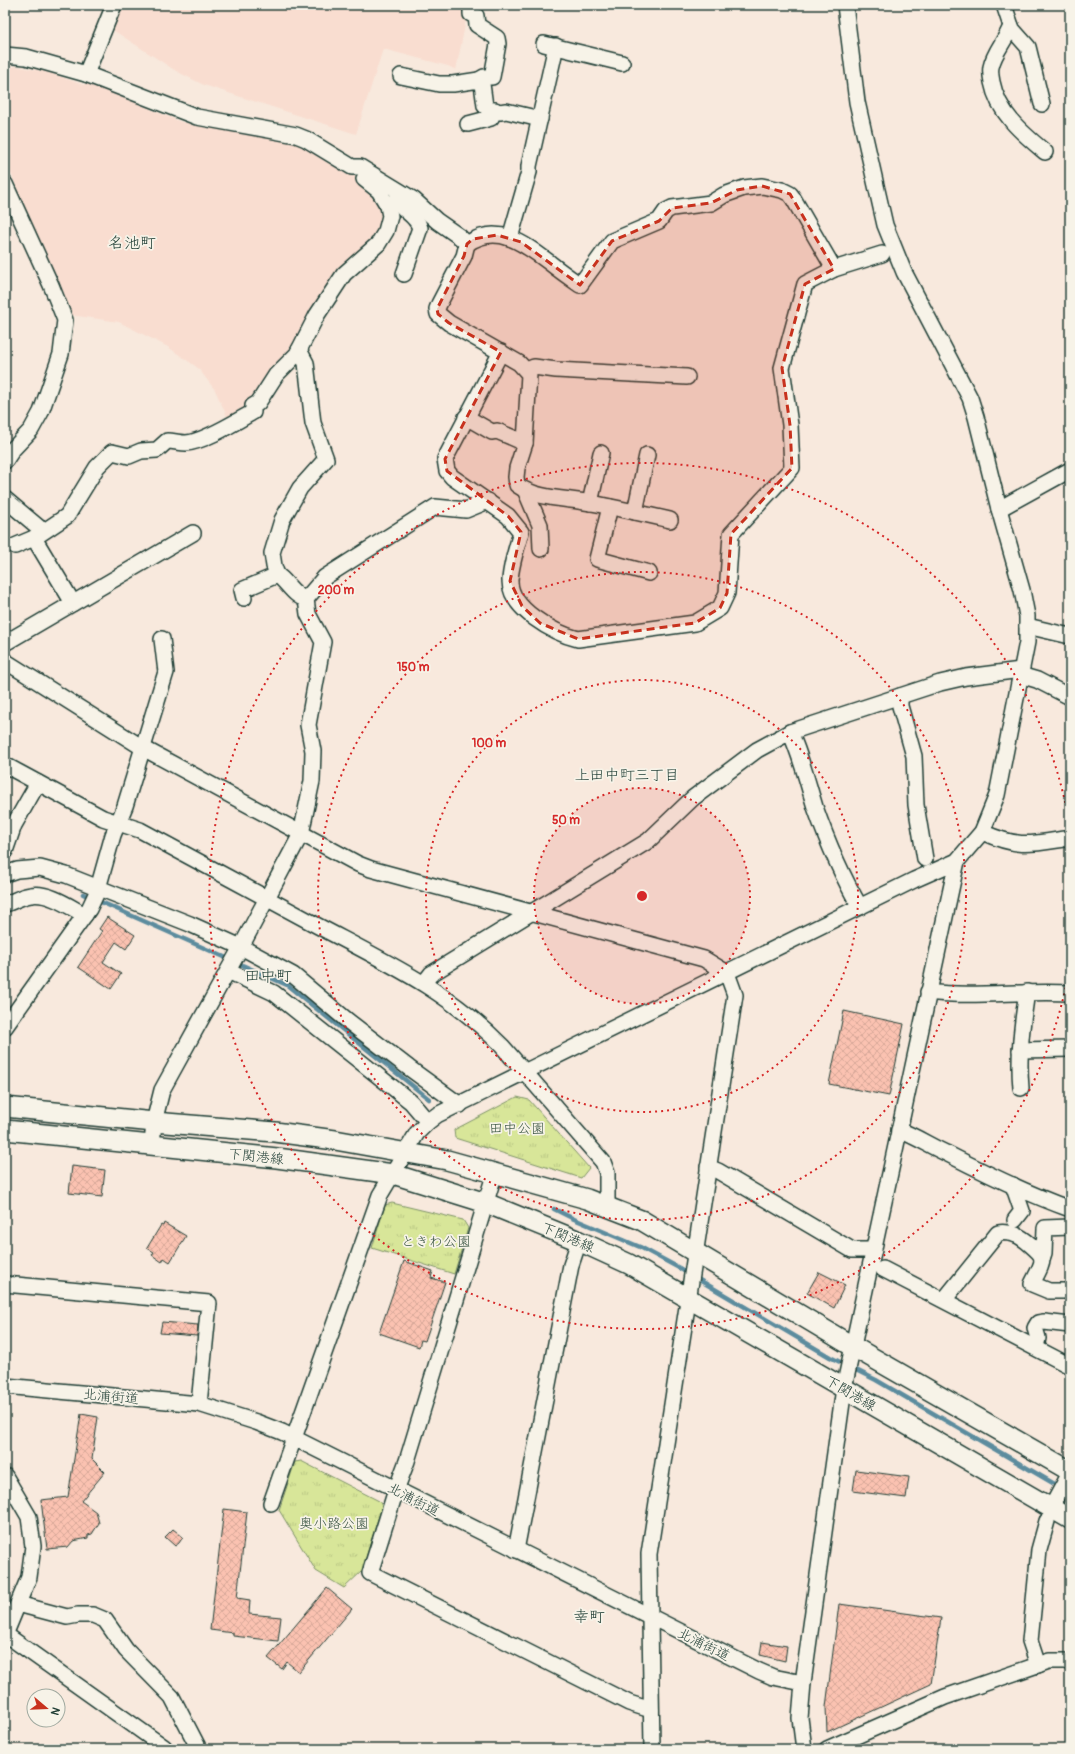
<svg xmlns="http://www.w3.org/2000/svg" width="1075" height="1754" font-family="Pangolin,'Klee One',sans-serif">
	<defs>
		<pattern id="park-tufts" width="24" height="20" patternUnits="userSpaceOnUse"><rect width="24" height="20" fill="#d8e699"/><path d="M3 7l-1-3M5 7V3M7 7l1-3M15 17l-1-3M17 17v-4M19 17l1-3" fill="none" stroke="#b9c684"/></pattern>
		<pattern id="building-cross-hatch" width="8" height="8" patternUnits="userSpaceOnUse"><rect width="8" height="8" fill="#fbc2b1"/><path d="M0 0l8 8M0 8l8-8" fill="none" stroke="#d7a899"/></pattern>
	</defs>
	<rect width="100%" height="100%" fill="#f8e9dd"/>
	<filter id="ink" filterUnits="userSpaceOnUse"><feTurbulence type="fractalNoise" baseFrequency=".025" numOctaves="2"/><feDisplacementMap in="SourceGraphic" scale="8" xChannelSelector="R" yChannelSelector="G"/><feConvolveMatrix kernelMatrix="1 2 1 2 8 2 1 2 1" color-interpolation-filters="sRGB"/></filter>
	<g filter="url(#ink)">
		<g fill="#f9ddd0">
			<path d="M121,5H469L456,70L448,66L383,49L356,134L204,85L176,71L113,30Z"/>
			<path d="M15,66L47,72L84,85L86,82L181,122L290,140L306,145L370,186L386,212L380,237L257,401L230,423L215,390L198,368L168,347L119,322L71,315L63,295L26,212L11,173V68Z"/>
		</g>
		<g fill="url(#park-tufts)" stroke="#7c9266">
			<path d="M517,1097L529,1100L589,1168L581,1178L455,1138L454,1130Z"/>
			<path d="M392,1203L463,1220L468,1228L454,1274L372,1248L385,1205Z"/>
			<path d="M301,1461L379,1501L382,1506L362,1571L344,1588L316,1571L279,1510L295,1462Z"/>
		</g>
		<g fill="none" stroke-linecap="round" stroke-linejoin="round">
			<g stroke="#5c8c9e" stroke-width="4.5">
				<path d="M83,894L287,985L429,1099"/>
				<path d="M554,1209L574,1219L640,1247L679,1268L830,1357L876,1380L1070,1493"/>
			</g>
		</g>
		<g fill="url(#building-cross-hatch)" stroke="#1f3d34">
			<path d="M107,917L135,935L126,949L116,942L103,962L121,974L111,989L78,967L102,931L99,929Z"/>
			<path d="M844,1011L904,1024L889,1096L829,1084Z"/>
			<path d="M72,1166L105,1170L102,1197L69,1193Z"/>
			<path d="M164,1223L186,1236L170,1262L164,1258L162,1262L152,1255L154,1252L147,1248L161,1225L163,1226Z"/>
			<path d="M404,1261L433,1271L431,1278L445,1282L425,1341L421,1340L419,1347L379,1333Z"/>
			<path d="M819,1272L845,1285L834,1308L807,1293Z"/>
			<path d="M162,1322L198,1325L197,1336L160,1333Z"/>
			<path d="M81,1414L98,1417L92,1459L105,1472L81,1501L96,1512L99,1523L92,1534L88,1535V1538L73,1541L68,1547L47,1549L41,1500L68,1497Z"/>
			<path d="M856,1470L909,1477L906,1498L853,1491Z"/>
			<path d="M224,1509L247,1512L237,1598L250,1600L249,1614L281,1617L278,1641L233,1636V1633L210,1630Z"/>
			<path d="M173,1529L183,1537L179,1543L175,1546L165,1537Z"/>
			<path d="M327,1588L352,1609L299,1672L287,1662L282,1669L268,1658Z"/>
			<path d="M839,1604L941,1618L931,1684L827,1732L826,1707Z"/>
			<path d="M762,1642L787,1646L785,1661L760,1655Z"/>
		</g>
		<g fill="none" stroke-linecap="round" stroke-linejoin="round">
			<g stroke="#1f3d34" stroke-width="18">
				<g id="minor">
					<path d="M471,5V14L476,16L477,25L497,38L498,44L492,77H484L479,80"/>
					<path d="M1004,5L1012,29L1028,47L1042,104"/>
					<path d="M1011,26C1006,40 994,52 991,67C990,72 991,77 992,82C998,113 1022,133 1045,152"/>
					<path d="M544,44L622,63"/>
					<path d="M5,55L26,57L86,74L197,117L296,135L306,139L352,167H360L373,175L414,200L437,221L460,237L467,244L464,256L439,304L437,309L438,314L449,323L519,363L529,374L525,443L517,468L516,477L517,485C538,500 567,498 591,503C618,508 644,514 670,520"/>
					<path d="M86,74L114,5"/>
					<path d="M401,76L439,84H453L479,80L482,84L485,106L489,109L500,112L506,111L540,119"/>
					<path d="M468,124L491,118L495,110"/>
					<path d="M5,184L51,285L65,320L61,354L41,412L31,430L13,449L5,461"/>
					<path d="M398,191C395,211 415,211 420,228L404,274"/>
					<path d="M510,238L529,172V166L556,46"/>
					<path d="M467,244C498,222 526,245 550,263C560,271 570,278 580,285L612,241L659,221L666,211L672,208L711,203L724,195L744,188L762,186L782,190L790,194L793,198L834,269"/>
					<path d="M501,352L445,459L447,471L452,477L508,516L521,532C517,547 511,564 510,580C509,609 554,633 578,639L695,623L720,608L727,593L731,534L792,468L790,425L782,368L805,284L834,269L882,254"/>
					<path d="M527,370L534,367L556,370L687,377"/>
					<path d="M466,417L492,432L497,431L525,443"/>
					<path d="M526,492L540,525L541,549"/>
					<path d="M5,499L43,531"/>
					<path d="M590,503L601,453"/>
					<path d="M610,507L597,559L649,573"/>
					<path d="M999,509L1070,470"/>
					<path d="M635,512L647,455"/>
					<path d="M34,538L73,603"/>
					<path d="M15,546L34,538L67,516L97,467L112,452L129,456L141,451L157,450L167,441C174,441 180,443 186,443C204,442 237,421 253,412V406L258,403L276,375L297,354L317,315L344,274L378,244L386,231L390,216L388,206L379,191L364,179"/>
					<path d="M277,575C287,581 293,596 306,599"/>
					<path d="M244,598L242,590L277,575L274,566L272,553L282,520L300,488L326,459L313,423L306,363L299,350"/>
					<path d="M1027,626L1070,636"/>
					<path d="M5,643L193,533"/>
					<path d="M5,661L143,748L358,864L371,869L704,959L727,973L735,995L649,1554L652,1749"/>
					<path d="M1020,675L1037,680L1070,697"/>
					<path d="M900,696V706L914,756L916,805L925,859"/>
					<path d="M790,732C801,756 807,781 815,807C827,841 842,876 860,907"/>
					<path d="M5,765L103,818L140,830C199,862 259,894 318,926C386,962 447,990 502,1046L603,1162L607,1173V1206"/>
					<path d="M982,832C1020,849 1031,844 1070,838"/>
					<path d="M5,851L14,825L38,783"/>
					<path d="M5,874L17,870L40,868L66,875L190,924L241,947L293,975L348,1021L409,1068L460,1105"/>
					<path d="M5,904C13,902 21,896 31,895C49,892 70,907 85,915"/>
					<path d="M228,971L274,993L411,1102L428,1122"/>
					<path d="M424,983L431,974L648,841L693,798L757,750L790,732L940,683L966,677L1021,670"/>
					<path d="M928,992C975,998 1023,990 1070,993"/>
					<path d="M5,1027L89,909L97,892L113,835L125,806L166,672L162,639"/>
					<path d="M1020,1050L1070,1049"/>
					<path d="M1021,1088C1018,1055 1022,1024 1027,992"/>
					<path d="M899,1130C917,1137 930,1146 948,1154C987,1174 1028,1194 1070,1209"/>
					<path d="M152,1145L154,1122L162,1090L241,947L301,834L312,781L313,751L308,725L323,642L308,614L306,599L325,577L435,507L466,510L488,501"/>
					<path d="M708,1167L718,1171L852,1250H874"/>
					<path d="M495,1172L407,1461L396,1490L370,1573L629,1703L651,1710"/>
					<path d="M1013,1185L1022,1211L1015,1220"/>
					<path d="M1042,1259L1044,1253L1045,1228L1070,1227"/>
					<path d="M883,1269L1070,1366"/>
					<path d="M5,1284L209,1303L199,1404"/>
					<path d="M944,1300L998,1233C1003,1232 1012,1233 1016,1235C1022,1237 1041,1252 1042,1258C1043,1265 1035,1277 1032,1284L1049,1291H1070"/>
					<path d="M1036,1347L1038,1338L1035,1328L1038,1323L1044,1322L1070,1325"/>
					<path d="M5,1386L199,1404L256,1422L282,1432L759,1671L773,1677L803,1683"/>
					<path d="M5,1476L29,1517L33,1546L29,1577L5,1635"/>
					<path d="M271,1503L380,1195L417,1133L428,1122L437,1115L914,880L957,861L982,832L997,795L1027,642V616L1022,590L999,509L976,417L970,398L904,272L885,225L857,102L845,5"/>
					<path d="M1051,1508L1070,1473"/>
					<path d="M516,1550L571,1265L579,1241"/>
					<path d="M18,1604L67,1617L78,1615H93L105,1620L126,1650L172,1697L199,1749"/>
					<path d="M5,1634L164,1747V1749"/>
					<path d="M1038,1665L1030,1641L1039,1550L1047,1521"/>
					<path d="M804,1749L800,1718L803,1683L844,1388L957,861"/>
					<path d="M827,1749L945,1697L1049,1661H1065L1070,1663"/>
				</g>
			</g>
			<g stroke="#1f3d34" stroke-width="22">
				<g id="major">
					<path d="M5,1107L154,1122L275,1132L335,1140L447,1160L587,1199L641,1220L852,1346L1070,1471"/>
					<path d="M5,1130L277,1158L393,1174L486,1203L579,1241L629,1264L1070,1519"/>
				</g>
			</g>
			<use href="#minor" stroke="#f7f3e8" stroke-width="15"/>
			<use href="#major" stroke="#f7f3e8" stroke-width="19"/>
		</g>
	</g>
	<path fill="#c8321e" fill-opacity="0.2" stroke="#c8321e" stroke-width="3" stroke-dasharray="8 5" stroke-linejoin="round" d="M762,186L790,194L834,269L805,284L782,368L790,425L792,468L731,534L727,593L720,608L695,623L578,639L540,623L522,606L510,581L521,532L508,516L447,471L445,459L501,352L449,323L438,314L437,309L464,256L467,244L473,239L497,235L521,242L580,285L612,241L659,221L672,208L711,203L737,190Z"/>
	<circle cx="642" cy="896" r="108" fill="#d62828" fill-opacity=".12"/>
	<g fill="none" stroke="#d62828" stroke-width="2" stroke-dasharray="2 4">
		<circle cx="642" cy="896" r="108"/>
		<circle cx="642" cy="896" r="216"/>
		<circle cx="642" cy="896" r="324"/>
		<path d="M1070 964A433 433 0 1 1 1070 828"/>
	</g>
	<g text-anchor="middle" stroke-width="3.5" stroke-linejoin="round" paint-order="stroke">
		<g font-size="14" fill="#3b5643" stroke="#f7f3e8">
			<text x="517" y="1133">田中公園</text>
			<text x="436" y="1246">ときわ公園</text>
			<text x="334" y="1528">奥小路公園</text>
		</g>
		<g font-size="14" fill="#1f3d34" stroke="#f7f3e8">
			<text transform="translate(256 1156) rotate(6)" y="5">下関港線</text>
			<text transform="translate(568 1237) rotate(23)" y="5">下関港線</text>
			<text transform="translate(851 1393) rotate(30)" y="5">下関港線</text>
			<text transform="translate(111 1396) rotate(5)" y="5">北浦街道</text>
			<text transform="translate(414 1499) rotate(27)" y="5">北浦街道</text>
			<text transform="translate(704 1644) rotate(26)" y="5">北浦街道</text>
		</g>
		<g font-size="15" fill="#1f3d34" stroke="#f7f3e8">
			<text x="627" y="780">上田中町三丁目</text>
		</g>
		<g font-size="16" fill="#1f3d34" stroke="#f7f3e8">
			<text x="132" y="248">名池町</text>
			<text x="268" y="981">田中町</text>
			<text x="589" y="1622">幸町</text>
		</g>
	</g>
	<circle cx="642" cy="896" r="6" fill="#d62828" stroke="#f7f3e8" stroke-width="2"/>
	<g font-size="12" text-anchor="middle" font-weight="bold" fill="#d62828" stroke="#f7f3e8" stroke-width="3.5" stroke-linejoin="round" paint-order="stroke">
		<text x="336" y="594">200 m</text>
		<text x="413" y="671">150 m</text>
		<text x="489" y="747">100 m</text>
		<text x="566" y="824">50 m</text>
	</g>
	<rect width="1075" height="1754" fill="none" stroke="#f7f3e8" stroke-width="20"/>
	<rect x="10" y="10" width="1055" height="1734" fill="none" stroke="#1f3d34" stroke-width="1.5" filter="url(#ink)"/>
	<g transform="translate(46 1708) rotate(109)"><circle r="19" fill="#f7f3e8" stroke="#a1aaa0"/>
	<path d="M0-3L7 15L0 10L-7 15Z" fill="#c8321e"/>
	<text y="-6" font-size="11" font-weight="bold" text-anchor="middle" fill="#1f3d34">N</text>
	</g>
</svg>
